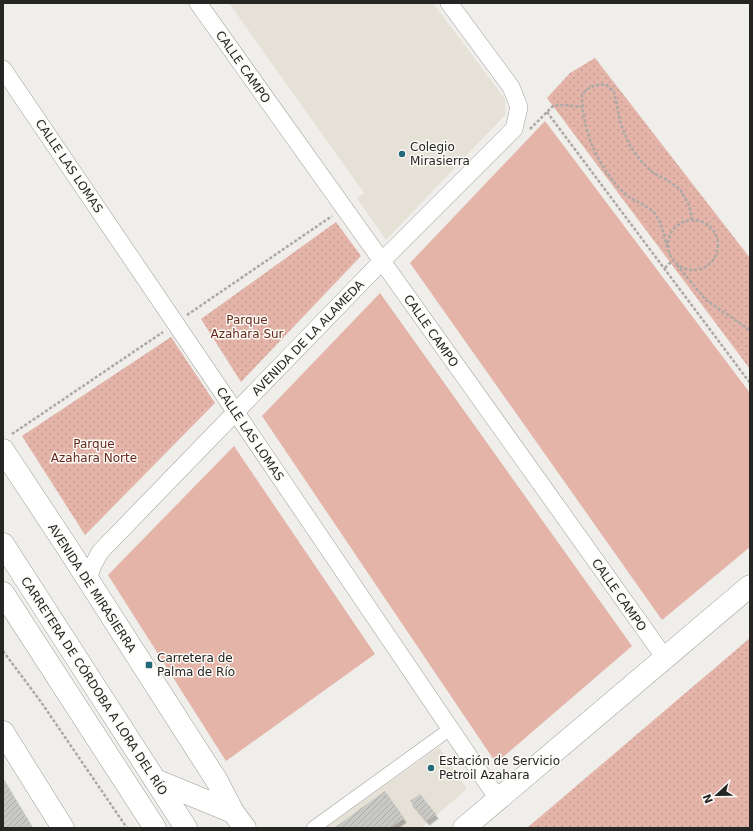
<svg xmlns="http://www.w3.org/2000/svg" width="753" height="831" font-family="'DejaVu Sans',sans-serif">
	<defs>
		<pattern id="park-dots" width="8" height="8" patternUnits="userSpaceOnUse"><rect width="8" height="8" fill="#e4b4a9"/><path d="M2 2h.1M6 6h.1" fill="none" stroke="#c39b91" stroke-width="1.8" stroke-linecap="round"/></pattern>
		<pattern id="building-hatch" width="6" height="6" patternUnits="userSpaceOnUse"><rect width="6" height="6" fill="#c8c9c5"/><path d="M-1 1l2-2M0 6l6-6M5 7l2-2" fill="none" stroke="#acaca9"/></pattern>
		<filter id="shadow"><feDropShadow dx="2.5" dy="4.5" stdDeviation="0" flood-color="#0004"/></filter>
	</defs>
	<rect width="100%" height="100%" fill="#efeeea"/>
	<g fill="#e6e1d6">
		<path d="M229,3H433L505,99V115L386,240L357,198L364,193Z"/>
		<path d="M439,747L467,789L421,828H325Z"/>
	</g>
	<g fill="#e4b4a9">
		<path d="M545,121L750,393V547L662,620L410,263Z"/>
		<path d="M380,293L632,646L496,763L262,416Z"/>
		<path d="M234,446L375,654L226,761L108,575Z"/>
	</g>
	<g fill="url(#park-dots)">
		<path d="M595,58L750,258V369L547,98L570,73Z"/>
		<path d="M336,222L361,256L241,382L201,319Z"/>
		<path d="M171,337L215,403L85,535L22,436Z"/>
		<path d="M750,638V828H527Z"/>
	</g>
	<g fill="url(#building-hatch)" filter="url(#shadow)">
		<path d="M3,778L33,828H3Z"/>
		<path d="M385,791L404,818L390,828H334Z"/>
		<path d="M420,794L436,814L427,821L410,801Z"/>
	</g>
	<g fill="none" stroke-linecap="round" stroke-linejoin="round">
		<g stroke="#9e9c99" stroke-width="14">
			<path id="pedestrian" d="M313,828L450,729"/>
		</g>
		<g stroke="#9e9c99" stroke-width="18">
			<g id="minor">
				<path d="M198,3L665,658"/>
				<path d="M3,69L498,799"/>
				<path d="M88,581L92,567L100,552L382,261L514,129L519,107L511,87L449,3"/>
			</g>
		</g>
		<g stroke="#9e9c99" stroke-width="23">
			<g id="tertiary">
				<path d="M3,450L69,550L217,781L233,812L245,828"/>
				<path d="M3,732L63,828"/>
				<path d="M155,780L233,812"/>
				<path d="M464,828L750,586"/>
			</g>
		</g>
		<g stroke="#9e9c99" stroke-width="23">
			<g id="secondary">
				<path d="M3,544L186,828"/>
				<path d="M3,593L155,828"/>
			</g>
		</g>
		<g stroke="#aaa9a6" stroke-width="2.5" stroke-dasharray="3 2" stroke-linecap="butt">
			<path d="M547,112L750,383"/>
			<path d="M530,129L553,106L563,105L582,107"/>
			<circle cx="693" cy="245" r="25"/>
			<path d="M667,247C663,232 661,215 647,207C639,202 630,199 623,192C598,167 582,131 582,95C589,86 595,84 607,85L614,92L621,125L629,144L640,160L652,172L667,180L680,189L689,205L692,219"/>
			<path d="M677,265L706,300L750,330"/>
			<path d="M665,268L672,261"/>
			<path d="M187,315L332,216"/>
			<path d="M12,434L163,332"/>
			<path d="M3,651L41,702L127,828"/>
		</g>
		<use href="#pedestrian" stroke="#fff" stroke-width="13"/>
		<use href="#minor" stroke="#fff" stroke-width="17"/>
		<use href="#tertiary" stroke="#fff" stroke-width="22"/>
		<use href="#secondary" stroke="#fff" stroke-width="22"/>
	</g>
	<g fill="#236b78" stroke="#fdfbf7" stroke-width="1.5">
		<circle cx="402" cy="154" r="4"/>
		<rect x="145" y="661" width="8" height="8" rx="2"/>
		<circle cx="431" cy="768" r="4"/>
	</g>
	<g text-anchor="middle" stroke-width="3" stroke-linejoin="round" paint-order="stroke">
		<g font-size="12" fill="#252523" stroke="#fdfbf7">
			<text transform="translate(243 67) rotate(55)" y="4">CALLE CAMPO</text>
			<text transform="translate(69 166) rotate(56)" y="4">CALLE LAS LOMAS</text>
			<text transform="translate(431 331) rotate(55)" y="4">CALLE CAMPO</text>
			<text transform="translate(308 338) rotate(-46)" y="4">AVENIDA DE LA ALAMEDA</text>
			<text transform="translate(250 434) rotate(56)" y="4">CALLE LAS LOMAS</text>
			<text transform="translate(92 588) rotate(57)" y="4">AVENIDA DE MIRASIERRA</text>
			<text transform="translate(619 595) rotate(55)" y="4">CALLE CAMPO</text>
			<text transform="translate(94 686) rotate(57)" y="4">CARRETERA DE CÓRDOBA A LORA DEL RÍO</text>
		</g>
		<g font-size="12" fill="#252523" stroke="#fdfbf7" text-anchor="start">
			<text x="410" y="151">Colegio<tspan x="410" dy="14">Mirasierra</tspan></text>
			<text x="157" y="662">Carretera de<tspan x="157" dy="14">Palma de Río</tspan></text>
			<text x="439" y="765">Estación de Servicio<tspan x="439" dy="14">Petroil Azahara</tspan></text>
		</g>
		<g font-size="12" fill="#65281a" stroke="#fdfbf7">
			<text x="247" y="324">Parque<tspan x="247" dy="14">Azahara Sur</tspan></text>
			<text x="94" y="448">Parque<tspan x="94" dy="14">Azahara Norte</tspan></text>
		</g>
	</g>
	<rect width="753" height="831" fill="none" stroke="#252523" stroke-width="8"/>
	<g transform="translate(717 795) rotate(248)" stroke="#fdfbf7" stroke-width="3" paint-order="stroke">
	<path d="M0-3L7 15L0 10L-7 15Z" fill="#252523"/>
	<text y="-6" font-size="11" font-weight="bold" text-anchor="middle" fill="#252523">N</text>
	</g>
</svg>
